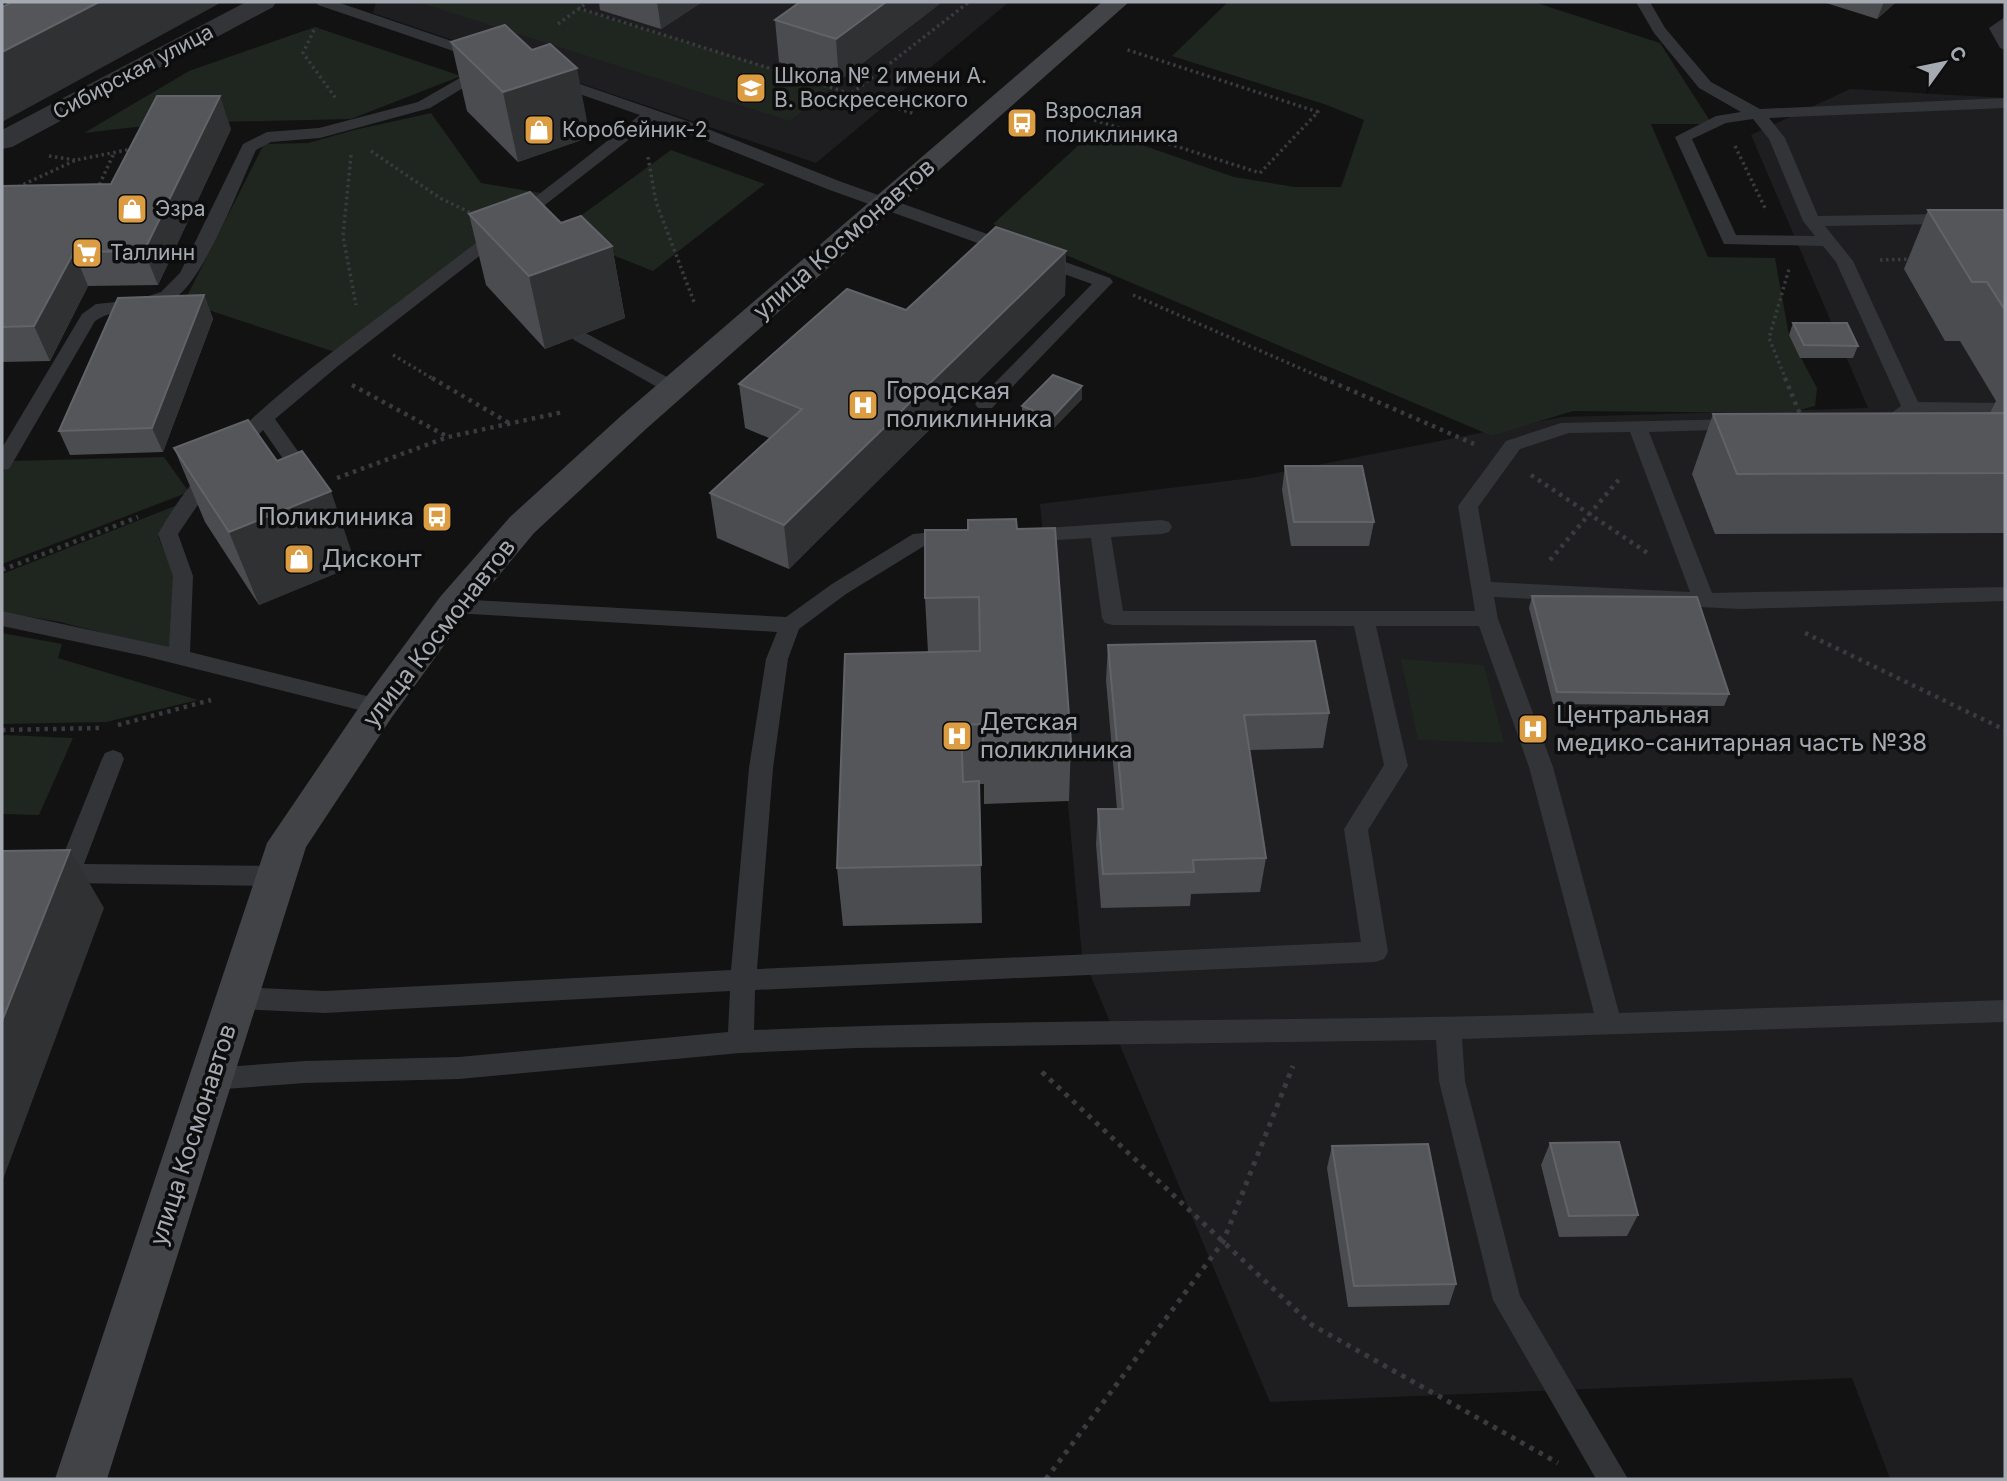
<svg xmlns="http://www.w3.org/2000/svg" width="2007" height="1481" font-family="Inter,sans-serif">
	<rect width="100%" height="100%" fill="#121213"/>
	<g fill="#1e1e20">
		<path d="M376,2H1009L816,163L373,13Z"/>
		<path d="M1850,89L2005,98V1479H1890L1852,1378L1270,1402L1082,955L1040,504L1251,478L1562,417L1868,408L1751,135Z"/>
	</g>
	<g fill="#1f251f">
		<path d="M424,2H588L579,9L832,87L790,121L421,3Z"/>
		<path d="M1228,2H1534L1660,43L1712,124H1651L1708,257L1775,258L1789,335L1817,388L1815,406L1789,413L1573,411L1492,436L993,224L1096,129L1234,177L1295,187H1341L1364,120L1327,105L1172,56Z"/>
		<path d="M315,27L461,76L351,119L171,123L84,133L189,71Z"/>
		<path d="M431,113L481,183L541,193L335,352L184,302L264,144L308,143L354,130Z"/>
		<path d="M671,150L765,184L653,271L557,233Z"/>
		<path d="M164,457L189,492L2,564V474L10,461Z"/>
		<path d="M180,504L158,536L175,578L170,650L60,622L2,612V574Z"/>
		<path d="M2,633L62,644L58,658L198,700L106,722L2,724Z"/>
		<path d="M1401,659L1484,665L1504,743L1418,740Z"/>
		<path d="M5,735L73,738L39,815L2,814V737Z"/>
	</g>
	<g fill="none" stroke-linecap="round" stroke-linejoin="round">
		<g stroke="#393b3f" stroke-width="3.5" stroke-dasharray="2.5 3.5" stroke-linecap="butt">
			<path d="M578,8L915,114"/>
			<path d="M558,24L588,2"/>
			<path d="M314,30L303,53L337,100"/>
			<path d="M852,93L969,2"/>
			<path d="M1060,109L1260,173L1318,112L1125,49"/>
			<path d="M1735,146L1766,210"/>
			<path d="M371,151L440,198L473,214"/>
			<path d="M351,155L343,236L356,305"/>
			<path d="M49,156L75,160"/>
			<path d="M648,157L656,202L694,302"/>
			<path d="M18,187L76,160L132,149"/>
			<path d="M97,190L114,153"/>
			<path d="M1880,260L1913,259"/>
			<path d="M1133,295L1327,380"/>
			<path d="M393,355L435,380"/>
			<path d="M1786,380L1769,338L1789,269"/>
		</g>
		<g stroke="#393b3f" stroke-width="4.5" stroke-dasharray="3.5 5" stroke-linecap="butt">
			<path d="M432,378L509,423"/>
			<path d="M1323,378L1474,444"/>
			<path d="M1785,378L1802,419"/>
			<path d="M352,385L448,437"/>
			<path d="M1531,475L1649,554"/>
			<path d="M337,478L448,437L563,412"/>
			<path d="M1550,560L1622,476"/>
			<path d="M2,570L138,517"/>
			<path d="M1805,633L2005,730"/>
			<path d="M118,725L211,700"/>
			<path d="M2,730L99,728"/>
		</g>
		<g stroke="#393b3f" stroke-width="5" stroke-dasharray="4.5 6" stroke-linecap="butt">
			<path d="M1042,1072L1312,1325L1558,1463"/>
			<path d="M1046,1479L1223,1242L1293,1066"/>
		</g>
		<g fill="#333438" fill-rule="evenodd">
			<path d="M316,2H337L484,52L487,55L479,60L474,58L318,5Z"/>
			<path d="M1636,2H1650L1665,28L1711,82L1760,109L2005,98V108L1769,118L1785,138L1818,216L2005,213V223L1825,226L1853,261L1918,402L2000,403L2005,404V414H1915L1898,427L1870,428L1867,424L1870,420L1886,417L1901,406L1836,262L1823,246L1724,244L1675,137L1716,116L1741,112L1699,88L1654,33ZM1753,119L1769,139L1803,221L1815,236L1736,235L1692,139L1726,123Z"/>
			<path d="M2005,17V50L2000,48L1989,28Z"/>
			<path d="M486,63L491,65L494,68L491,71L430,108L320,138L271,142L256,150C240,184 203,284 172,300C148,313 117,306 95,321L12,464L9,469L2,470V448L82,314L96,304L137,300L161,292L180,273L243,144L267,132L319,128L418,102Z"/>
			<path d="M551,74L690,122L839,181L1110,278L1113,282L992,408H978L975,404L978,400L1092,284L827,189L654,120L338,366L275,419L319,481L316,486H302L263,430L212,484L178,534L193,576L190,652L387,701L390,707L387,713L379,715L144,656L2,626V611L169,647L173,576L158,534C214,434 312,368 401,300C481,239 561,178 640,115L545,82L543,79Z"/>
			<path d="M580,330L680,384L682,388L673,394L666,392L574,340L571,336Z"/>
			<path d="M1741,419L1748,421L1751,425L1748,429L1649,432L1712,593L2005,587V601L1741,609L1494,597L1498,619L1553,767L1619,1013L2005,1000V1022L1462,1039L1465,1081L1520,1296L1628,1479H1596L1493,1300L1439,1081L1436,1040L856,1048L740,1053L459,1079L305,1083L211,1090L202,1087L198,1079L202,1071L211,1068L305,1061L459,1057L728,1032L730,991L325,1013L237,1009L228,1006L224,998L228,990L237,987L325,991L731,970L749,768L766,659L777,632L453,613L445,611L442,606L445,601L453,599L786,617L832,584L913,534L955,530L962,532L965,537L962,542L924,546L846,594L799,629L788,659L773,768L757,969L1361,942L1344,829L1384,765L1354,626L1113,625L1105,623L1102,618L1091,538L1024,542L1017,540L1014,535L1017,530L1162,520L1169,522L1172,527L1169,532L1162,534L1111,537L1123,611H1475L1458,506L1506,441L1561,423ZM1630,432L1690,592L1491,582L1478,507L1520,449L1569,433ZM1376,626H1479L1529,767L1594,1013C1314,1022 1033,1018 754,1030L755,990L1375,962L1384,959L1388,952L1368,830L1408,766Z"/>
			<path d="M113,750L121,753L124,759L84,864L277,866L286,869L289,876L286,883L277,886L68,883L59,880L56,873L102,759L105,753Z"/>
		</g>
		<path fill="#333438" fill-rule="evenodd" d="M246,2H276L273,7L12,147L2,149V130Z"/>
		<path fill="#424347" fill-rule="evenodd" d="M1102,2H1129L646,429L534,533L466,615L392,717L306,847L107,1479H55L267,843L366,697L440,597L510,517L622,415Z"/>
	</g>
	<g fill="#4b4c4f">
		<path d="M599,2H702L661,29L600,10Z"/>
		<path d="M942,2L839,81L779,62L775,20Z"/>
		<path d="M1823,2H1896L1877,19Z"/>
		<path d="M451,42L590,137L518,162L467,111Z"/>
		<path d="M231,129L158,285L88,286L50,361L2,362V186L111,184Z"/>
		<path d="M1928,210H2005V533L1715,534L1692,474L1713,414L1990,413L1996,401L1960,341H1945L1904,269Z"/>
		<path d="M469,214L561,223L612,246L625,318L545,349L486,285Z"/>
		<path d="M1066,251L1065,295L789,569L717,538L710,493L769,438L745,428L739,384L906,310Z"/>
		<path d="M204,295L213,319L163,452L70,455L59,431Z"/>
		<path d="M1793,323L1858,346L1853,358H1800L1789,335Z"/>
		<path d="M1082,386V399L1052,430L1022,418V406Z"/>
		<path d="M174,448L356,565L259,605L205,522Z"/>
		<path d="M1285,466L1374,522L1369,546H1291L1282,490Z"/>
		<path d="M1017,529L1071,742L1069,801L984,804V784H979L982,923L843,926L837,868L928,652L925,598Z"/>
		<path d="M1532,596L1729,694L1724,706L1553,704L1529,608Z"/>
		<path d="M1108,645L1329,713L1323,748L1250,750L1266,858L1260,892L1191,894L1190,906L1101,908L1096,844L1098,809H1117L1106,680Z"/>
		<path d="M1550,1143L1638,1215L1627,1236L1559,1237L1541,1165Z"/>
		<path d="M1332,1146L1456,1284L1449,1305L1348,1307L1327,1168Z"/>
	</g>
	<g fill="#303133">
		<path d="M99,2H222L2,122V52Z"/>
		<path d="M657,2H702L661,29Z"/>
		<path d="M886,2H942L839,81L836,39Z"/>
		<path d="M1884,2H1896L1877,19Z"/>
		<path d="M577,68L590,137L518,162L503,92Z"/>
		<path d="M220,96L231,129L158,285L144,251Z"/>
		<path d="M612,246L625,318L545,349L529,276Z"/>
		<path d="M1066,251L1065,295L789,569L784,525Z"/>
		<path d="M74,252L88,286L50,361L34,326Z"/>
		<path d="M204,295L213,319L163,452L152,428Z"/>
		<path d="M1082,386V399L1052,430V418Z"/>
		<path d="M331,491L356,565L259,605L229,532Z"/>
		<path d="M70,850L104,908L2,1182V1021Z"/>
	</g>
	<g fill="#54565a" stroke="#616368" stroke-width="2">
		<path d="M12,2H99L2,52V7Z"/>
		<path d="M800,2H886L836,39L775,20Z"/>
		<path d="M505,25L532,50L550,44L577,68L503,92L451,42Z"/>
		<path d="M157,96H220L144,251L74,252L34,326L2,327V186L111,184Z"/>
		<path d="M530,192L561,223L581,216L612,246L529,276L469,214Z"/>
		<path d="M1928,210H2005V310L1987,282H1972Z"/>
		<path d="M996,227L1066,251L784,525L710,493L802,409L739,384L847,289L906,310Z"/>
		<path d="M204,295L152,428L59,431L118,298Z"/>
		<path d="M1793,323H1847L1858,346L1804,345Z"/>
		<path d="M1053,375L1082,386L1052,418L1022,406Z"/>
		<path d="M2005,413V473L1737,474L1713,414Z"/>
		<path d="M248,420L277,461L302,451L331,491L229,532L174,448Z"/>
		<path d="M1285,466H1362L1374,522H1294Z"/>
		<path d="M1016,519L1017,529L1055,528L1071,742L983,744V724L961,725L963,782L979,781L981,865L837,868L845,654L980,651L979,597L925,598V530H968V520Z"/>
		<path d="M1532,596L1697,597L1729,694L1557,692Z"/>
		<path d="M1315,641L1329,713L1244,715L1266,858L1193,860L1194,872L1103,874L1098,809H1123L1108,645Z"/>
		<path d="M70,850L2,1021V851Z"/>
		<path d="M1619,1142L1638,1215L1569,1216L1550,1143Z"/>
		<path d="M1428,1144L1456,1284L1354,1286L1332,1146Z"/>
	</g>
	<defs>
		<g id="school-square" transform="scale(1.575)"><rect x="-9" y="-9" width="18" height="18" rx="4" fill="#db9c42" stroke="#0d0d0e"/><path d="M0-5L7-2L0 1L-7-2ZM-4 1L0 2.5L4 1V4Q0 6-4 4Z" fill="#fff"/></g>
		<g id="bus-square" transform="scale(1.575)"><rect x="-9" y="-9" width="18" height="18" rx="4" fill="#db9c42" stroke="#0d0d0e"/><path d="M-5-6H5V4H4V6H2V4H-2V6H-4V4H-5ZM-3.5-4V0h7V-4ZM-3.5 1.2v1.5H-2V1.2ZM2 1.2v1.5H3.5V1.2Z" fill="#fff"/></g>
		<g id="shop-square" transform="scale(1.575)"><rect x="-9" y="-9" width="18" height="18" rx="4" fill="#db9c42" stroke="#0d0d0e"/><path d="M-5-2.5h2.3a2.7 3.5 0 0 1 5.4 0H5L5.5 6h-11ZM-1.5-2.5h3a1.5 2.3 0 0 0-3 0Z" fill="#fff"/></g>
		<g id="supermarket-square" transform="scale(1.575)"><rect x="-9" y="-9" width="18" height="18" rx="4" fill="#db9c42" stroke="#0d0d0e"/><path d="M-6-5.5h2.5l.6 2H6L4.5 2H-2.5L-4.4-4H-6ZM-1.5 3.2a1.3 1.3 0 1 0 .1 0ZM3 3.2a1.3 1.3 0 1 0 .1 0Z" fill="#fff"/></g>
		<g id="hospital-square" transform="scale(1.575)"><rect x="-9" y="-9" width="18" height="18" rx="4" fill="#db9c42" stroke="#0d0d0e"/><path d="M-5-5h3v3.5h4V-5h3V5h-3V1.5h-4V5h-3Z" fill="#fff"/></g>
	</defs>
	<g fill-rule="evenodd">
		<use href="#school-square" x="751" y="88"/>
		<use href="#bus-square" x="1022" y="123"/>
		<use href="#shop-square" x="539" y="130"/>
		<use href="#shop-square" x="132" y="209"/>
		<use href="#supermarket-square" x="87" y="253"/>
		<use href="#hospital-square" x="863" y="405"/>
		<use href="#bus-square" x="437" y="517"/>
		<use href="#shop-square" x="299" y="559"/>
		<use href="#hospital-square" x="1533" y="729"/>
		<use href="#hospital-square" x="957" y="736"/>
	</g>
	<g text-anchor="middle" stroke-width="7" stroke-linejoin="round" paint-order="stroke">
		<g font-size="21" fill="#a5aab2" stroke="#0d0d0e">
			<text transform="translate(133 72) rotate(-28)" y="7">Сибирская улица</text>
		</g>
		<g font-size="21" fill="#a5aab2" stroke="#0d0d0e" text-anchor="start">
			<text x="774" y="83">Школа № 2 имени А.<tspan x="774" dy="24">В. Воскресенского</tspan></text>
			<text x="1045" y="118">Взрослая<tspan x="1045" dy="24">поликлиника</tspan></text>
			<text x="562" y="137">Коробейник-2</text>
			<text x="155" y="216">Эзра</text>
			<text x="110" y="260">Таллинн</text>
		</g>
		<g font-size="24" fill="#a5aab2" stroke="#0d0d0e">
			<text transform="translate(844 239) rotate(-41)" y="8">улица Космонавтов</text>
			<text transform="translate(439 633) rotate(-52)" y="8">улица Космонавтов</text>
			<text transform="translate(193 1135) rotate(-72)" y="8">улица Космонавтов</text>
		</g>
		<g font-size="24" fill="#a5aab2" stroke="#0d0d0e" text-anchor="start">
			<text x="886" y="399">Городская<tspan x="886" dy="28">поликлинника</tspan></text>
			<text x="414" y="525" text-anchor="end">Поликлиника</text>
			<text x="322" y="567">Дисконт</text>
			<text x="1556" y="723">Центральная<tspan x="1556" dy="28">медико-санитарная часть №38</tspan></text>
			<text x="980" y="730">Детская<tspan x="980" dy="28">поликлиника</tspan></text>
		</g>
	</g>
	<rect width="2007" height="1481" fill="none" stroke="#a5aab2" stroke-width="7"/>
	<g transform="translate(1944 63) rotate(57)" stroke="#0d0d0e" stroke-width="5" paint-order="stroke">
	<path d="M0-5L12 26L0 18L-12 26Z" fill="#a5aab2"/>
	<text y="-10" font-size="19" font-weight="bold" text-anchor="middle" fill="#a5aab2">С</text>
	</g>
</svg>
